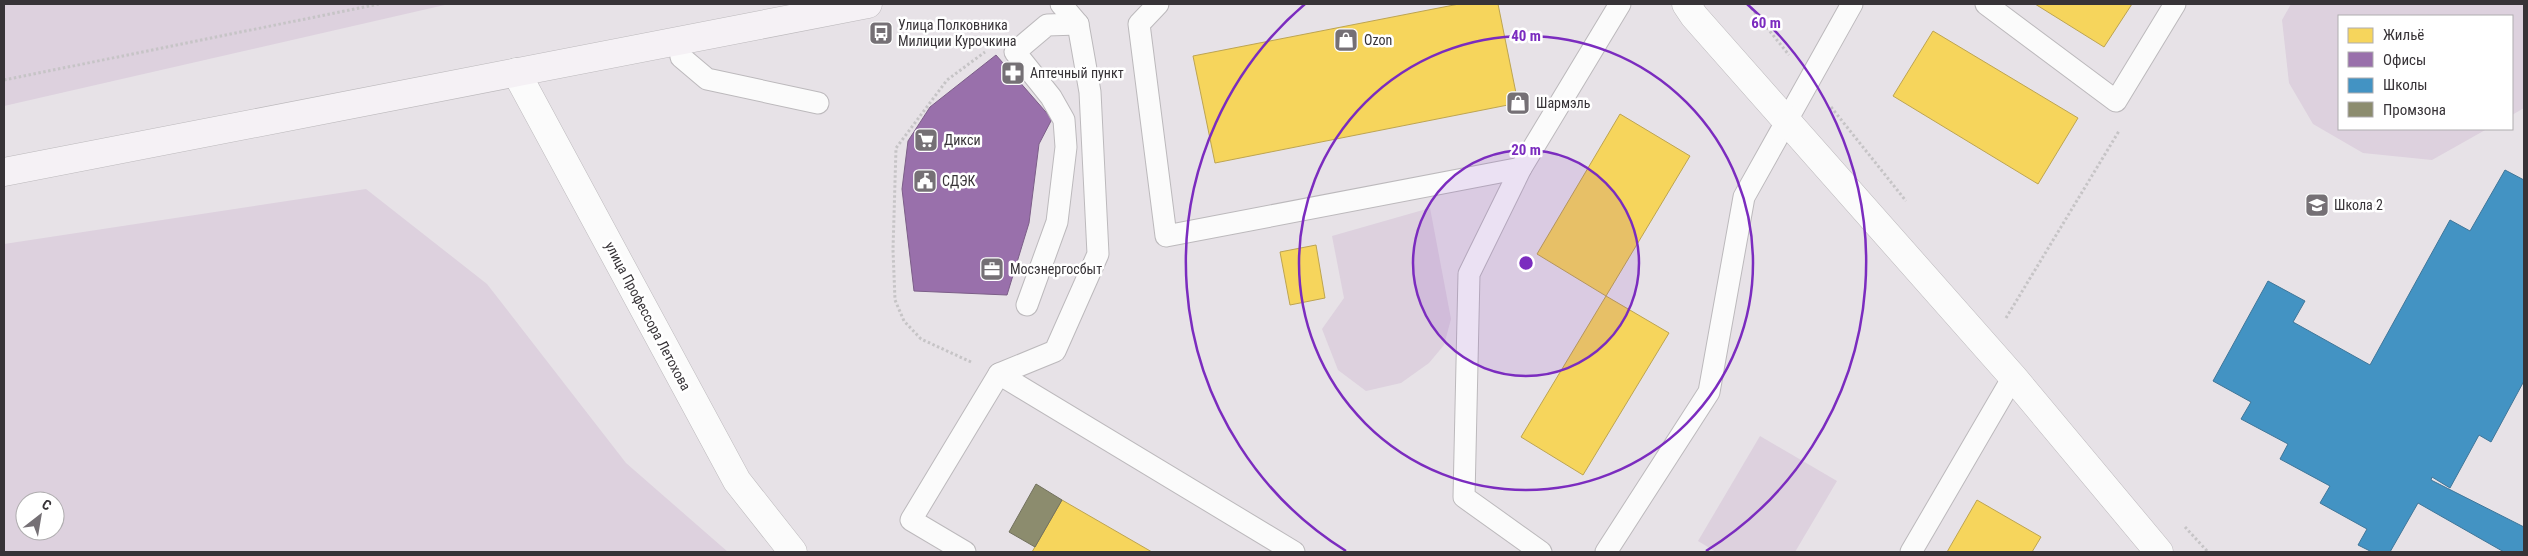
<svg xmlns="http://www.w3.org/2000/svg" width="2528" height="556" font-family="'Roboto Condensed',sans-serif">
	<rect width="100%" height="100%" fill="#e7e2e7"/>
	<g fill="#ddd1de" fill-rule="evenodd">
		<path d="M4,4H449L4,106Z"/>
		<path d="M2291,4H2524V108L2512,115V16H2339V129H2487L2432,160L2363,153L2313,124L2289,83L2282,20Z"/>
		<path d="M366,189L487,284L626,463L728,552H4V244ZM25,501H55V531H25Z"/>
		<path d="M1430,208L1451,319L1444,345L1429,363L1401,383L1366,391L1338,370L1322,329L1344,298L1332,236Z"/>
		<path d="M1760,436L1837,481L1795,552H1716L1698,541Z"/>
	</g>
	<g fill="#f6d55c" stroke="#bda451">
		<path d="M1459,4H1498L1518,103L1215,163L1193,56Z"/>
		<path d="M2035,4H2132L2104,47Z"/>
		<path d="M1933,31L2078,118L2038,184L1893,96Z"/>
		<path d="M1620,114L1690,156L1606,296L1537,254Z"/>
		<path d="M1316,245L1325,298L1290,305L1280,252Z"/>
		<path d="M1606,296L1669,333L1583,475L1521,437Z"/>
		<path d="M1062,500L1152,552H1032Z"/>
		<path d="M1977,500L2041,537L2032,552H1947Z"/>
	</g>
	<path fill="#9970ab" stroke="#7c5e88" d="M996,55L1052,119L1039,144L1029,223L1007,295L914,291L902,189L908,141L930,107Z"/>
	<path fill="#4393c3" stroke="#3f7699" d="M2505,170L2524,180V381L2491,442L2479,435L2450,488L2432,477L2431,480L2524,527V552H2504L2418,503L2390,552H2372L2358,545L2367,529L2320,503L2330,486L2280,459L2288,444L2241,419L2251,402L2213,381L2268,281L2305,301L2293,322L2370,365L2450,220L2470,231Z"/>
	<path fill="#8c8c6e" stroke="#72715e" d="M1036,484L1062,500L1035,547L1009,532Z"/>
	<g fill="none" stroke-linecap="round" stroke-linejoin="round">
		<g stroke="#bcb9bc" stroke-width="23">
			<g id="lane">
				<path d="M1158,4L1139,24L1166,236L1521,168L1620,4"/>
				<path d="M1986,4L2116,101L2175,4"/>
				<path d="M679,41L681,57L707,79L818,103"/>
				<path d="M1521,168L1469,274L1464,497L1541,552"/>
				<path d="M1027,305L1057,222L1066,147L1064,120L1051,97L1015,52L1047,25L1078,24"/>
				<path d="M999,374L1294,552"/>
				<path d="M965,552L911,520L999,374L1055,351L1098,254L1090,92L1078,24L1061,4"/>
				<path d="M1606,552L1709,392L1744,197L1852,4"/>
				<path d="M1911,552L2013,377"/>
			</g>
		</g>
		<g stroke="#bcb9bc" stroke-width="29">
			<g id="street">
				<path d="M1686,4L1694,16L2013,377L2159,552"/>
				<path d="M516,72L737,481L793,552"/>
			</g>
		</g>
		<g stroke="#bcb9bc" stroke-width="29">
			<path id="secondary" d="M4,172L868,4"/>
		</g>
		<g stroke="#c6c4c6" stroke-width="3" stroke-dasharray="2.5 2.5" stroke-linecap="butt">
			<path d="M1748,4L1789,55"/>
			<path d="M4,80L379,4"/>
			<path d="M1831,107L1906,201"/>
			<path d="M2006,318L2119,131"/>
			<path d="M971,362L921,339L904,321L895,300L893,250L896,148L947,80L985,52"/>
			<path d="M2185,527L2208,552"/>
		</g>
		<use href="#lane" stroke="#fbfbfb" stroke-width="21"/>
		<use href="#street" stroke="#fbfbfb" stroke-width="28"/>
		<use href="#secondary" stroke="#f5f1f5" stroke-width="28"/>
	</g>
	<circle cx="1526" cy="263" r="113" fill="#7b2cbf" fill-opacity=".12"/>
	<g fill="none" stroke="#7b2cbf" stroke-width="2.5">
		<circle cx="1526" cy="263" r="113"/>
		<circle cx="1526" cy="263" r="227"/>
		<path d="M1346 551A340 340 0 0 1 1305 4M1747 4A340 340 0 0 1 1706 551"/>
	</g>
	<defs>
		<g id="bus-square" transform="scale(1.25)"><rect x="-9" y="-9" width="18" height="18" rx="4" fill="#757075" stroke="#fff"/><path d="M-5-6H5V4H4V6H2V4H-2V6H-4V4H-5ZM-3.5-4V0h7V-4ZM-3.5 1.2v1.5H-2V1.2ZM2 1.2v1.5H3.5V1.2Z" fill="#fff"/></g>
		<g id="shop-square" transform="scale(1.25)"><rect x="-9" y="-9" width="18" height="18" rx="4" fill="#757075" stroke="#fff"/><path d="M-5-2.5h2.3a2.7 3.5 0 0 1 5.4 0H5L5.5 6h-11ZM-1.5-2.5h3a1.5 2.3 0 0 0-3 0Z" fill="#fff"/></g>
		<g id="pharmacy-square" transform="scale(1.25)"><rect x="-9" y="-9" width="18" height="18" rx="4" fill="#757075" stroke="#fff"/><path d="M-2-6h4v4h4v4h-4v4h-4v-4h-4v-4h4Z" fill="#fff"/></g>
		<g id="supermarket-square" transform="scale(1.25)"><rect x="-9" y="-9" width="18" height="18" rx="4" fill="#757075" stroke="#fff"/><path d="M-6-5.5h2.5l.6 2H6L4.5 2H-2.5L-4.4-4H-6ZM-1.5 3.2a1.3 1.3 0 1 0 .1 0ZM3 3.2a1.3 1.3 0 1 0 .1 0Z" fill="#fff"/></g>
		<g id="civic-square" transform="scale(1.25)"><rect x="-9" y="-9" width="18" height="18" rx="4" fill="#757075" stroke="#fff"/><path d="M-.6-6.5H3V-4.5H.6V-3L4-1V1h2V6H-6V1h2V-1L-.6-3ZM-1.2 2.5V6h2.4V2.5Z" fill="#fff"/></g>
		<g id="school-square" transform="scale(1.25)"><rect x="-9" y="-9" width="18" height="18" rx="4" fill="#757075" stroke="#fff"/><path d="M0-5L7-2L0 1L-7-2ZM-4 1L0 2.5L4 1V4Q0 6-4 4Z" fill="#fff"/></g>
		<g id="office-square" transform="scale(1.25)"><rect x="-9" y="-9" width="18" height="18" rx="4" fill="#757075" stroke="#fff"/><path d="M-6-3h4V-5.5h4V-3h4V5H-6ZM-1-4.5V-3h2v-1.5ZM-6 0V1H6V0Z" fill="#fff"/></g>
	</defs>
	<g fill-rule="evenodd">
		<use href="#bus-square" x="881" y="33"/>
		<use href="#shop-square" x="1346" y="40"/>
		<use href="#pharmacy-square" x="1013" y="73"/>
		<use href="#shop-square" x="1518" y="103"/>
		<use href="#supermarket-square" x="926" y="140"/>
		<use href="#civic-square" x="925" y="181"/>
		<use href="#school-square" x="2317" y="205"/>
		<use href="#office-square" x="992" y="269"/>
	</g>
	<g text-anchor="middle" stroke-width="5" stroke-linejoin="round" paint-order="stroke">
		<g font-size="14" fill="#373337" stroke="#fff" text-anchor="start">
			<text x="898" y="30">Улица Полковника<tspan x="898" dy="16">Милиции Курочкина</tspan></text>
			<text x="1364" y="45">Ozon</text>
			<text x="1030" y="78">Аптечный пункт</text>
			<text x="1536" y="108">Шармэль</text>
			<text x="944" y="145">Дикси</text>
			<text x="942" y="186">СДЭК</text>
			<text x="2334" y="210">Школа 2</text>
			<text x="1010" y="274">Мосэнергосбыт</text>
		</g>
		<g font-size="14" fill="#373337" stroke="#fff">
			<text transform="translate(648 316) rotate(62)" y="5">улица Профессора Летохова</text>
		</g>
	</g>
	<circle cx="1526" cy="263" r="8" fill="#7b2cbf" stroke="#fff" stroke-width="2.5"/>
	<g font-size="15" text-anchor="middle" font-weight="bold" fill="#7b2cbf" stroke="#fff" stroke-width="5" stroke-linejoin="round" paint-order="stroke">
		<text x="1766" y="28">60 m</text>
		<text x="1526" y="41">40 m</text>
		<text x="1526" y="155">20 m</text>
	</g>
	<rect width="2528" height="556" fill="none" stroke="#373337" stroke-width="10"/>
	<rect x="2338" y="15" width="175" height="115" fill="#ffffff" stroke="#afadaf"/>
	<rect x="2348" y="28" width="25" height="15" fill="#f6d55c" stroke="#afadaf"/>
	<text x="2383" y="40" font-size="15" fill="#373337">Жильё</text>
	<rect x="2348" y="52" width="25" height="15" fill="#9970ab" stroke="#afadaf"/>
	<text x="2383" y="65" font-size="15" fill="#373337">Офисы</text>
	<rect x="2348" y="78" width="25" height="15" fill="#4393c3" stroke="#afadaf"/>
	<text x="2383" y="90" font-size="15" fill="#373337">Школы</text>
	<rect x="2348" y="102" width="25" height="15" fill="#8c8c6e" stroke="#afadaf"/>
	<text x="2383" y="115" font-size="15" fill="#373337">Промзона</text>
	<g transform="translate(40 516) rotate(31)"><circle r="24" fill="#ffffff" stroke="#afadaf"/>
	<path d="M0-4L9 19L0 12L-9 19Z" fill="#757075"/>
	<text y="-8" font-size="14" font-weight="bold" text-anchor="middle" fill="#373337">С</text>
	</g>
</svg>
